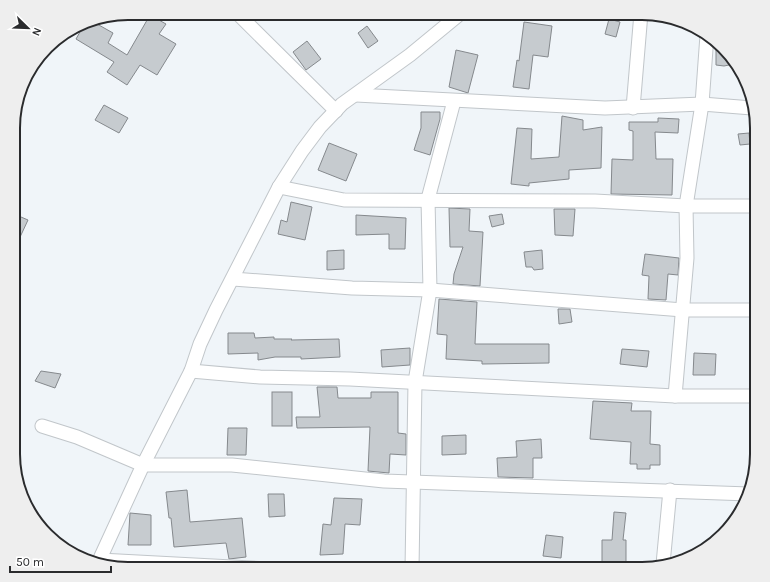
<svg xmlns="http://www.w3.org/2000/svg" width="770" height="582" font-family="Karla,sans-serif">
	<rect width="100%" height="100%" fill="#f0f5f9"/>
	<g fill="#c6cbcf" stroke="#85898d">
		<path d="M150,15L166,24L159,34L176,44L157,75L140,65L127,85L107,72L114,62L76,39L85,23L90,20L113,33L108,43L127,55Z"/>
		<path d="M609,19L620,22L616,37L605,34Z"/>
		<path d="M524,22L552,26L548,57L533,55L529,89L513,87L517,60L519,61Z"/>
		<path d="M367,26L378,41L368,48L358,33Z"/>
		<path d="M307,41L321,59L306,70L293,52Z"/>
		<path d="M716,41H718L734,64L724,66L716,65Z"/>
		<path d="M456,50L478,55L468,93L449,87Z"/>
		<path d="M104,105L128,118L119,133L95,120Z"/>
		<path d="M421,112H440V119L430,155L414,150L421,128Z"/>
		<path d="M562,116L583,120V130L602,127L601,168L569,170V179L529,183V186L511,184L517,128L532,129L531,159L559,157Z"/>
		<path d="M658,118L679,119L678,133L655,132L656,159H673L672,195L611,194L612,159L633,160V131L629,130V122H658Z"/>
		<path d="M749,133L750,144L740,145L738,134Z"/>
		<path d="M329,143L357,154L346,181L318,170Z"/>
		<path d="M291,202L312,207L305,240L278,234L281,220L287,222Z"/>
		<path d="M449,208L470,209L469,231L483,232L480,286L453,284L454,274L463,247H450Z"/>
		<path d="M554,209H575L573,236L555,235Z"/>
		<path d="M14,214L28,220L14,250Z"/>
		<path d="M502,214L504,224L492,227L489,216Z"/>
		<path d="M356,215L406,218L405,249H389V234L356,235Z"/>
		<path d="M344,250V269L327,270V251Z"/>
		<path d="M542,250L543,269L534,270L532,267H526L524,252Z"/>
		<path d="M645,254L679,258L678,275L668,274L666,300L648,299L649,276L642,275Z"/>
		<path d="M439,299L477,302L475,344H549V363L482,364V361L446,359L447,335L437,334Z"/>
		<path d="M558,309H570L572,322L559,324Z"/>
		<path d="M228,333H254L255,338L274,337V339H292L291,340L339,339L340,357L301,359V357H275L258,360V353L228,354Z"/>
		<path d="M410,348V365L382,367L381,350Z"/>
		<path d="M622,349L649,351L647,367L620,364Z"/>
		<path d="M694,353L716,354L715,375H693Z"/>
		<path d="M41,371L61,374L55,388L35,381Z"/>
		<path d="M317,387H337L338,398H371V392H398V433L406,434V455L390,454L389,473L368,471L370,427L297,428L296,417H320Z"/>
		<rect x="272" y="392" width="20" height="34"/>
		<path d="M593,401L632,403L631,411H651L650,444L660,445V465H650V469H637V464H630L631,442L590,439Z"/>
		<path d="M228,428H247L246,455H227Z"/>
		<path d="M466,435V454L442,455V436Z"/>
		<path d="M541,439L542,458H533V478L498,477L497,458L517,457L516,441Z"/>
		<path d="M187,490L190,522L242,518L246,557L229,559L226,543L174,547L171,518H169L166,492Z"/>
		<path d="M268,494H284L285,516L269,517Z"/>
		<path d="M334,498L362,499L360,525L345,524L343,554L320,555L323,524L331,525Z"/>
		<path d="M614,512L626,513L623,540H626V566H602V540H612Z"/>
		<path d="M130,513L151,515V545H128Z"/>
		<path d="M546,535L563,537L561,558L543,556Z"/>
	</g>
	<g fill="none" stroke-linecap="round" stroke-linejoin="round">
		<g stroke="#c1c6ca" stroke-width="15">
			<g id="street">
				<path d="M237,13L336,111"/>
				<path d="M356,95L605,108L702,104L752,108"/>
				<path d="M633,108L641,13"/>
				<path d="M279,187L344,200L595,201L686,206H757"/>
				<path d="M233,279L352,288L430,290L683,310H757"/>
				<path d="M191,371L260,377L350,379L675,396H757"/>
				<path d="M675,396L687,258L686,206L702,104L707,35"/>
				<path d="M42,426L77,437L143,465H232L384,481L749,494"/>
				<path d="M100,560L269,569"/>
				<path d="M98,563L143,465L191,371L200,344L216,310L279,187L302,151L320,127L342,104L410,55L461,13"/>
				<path d="M663,564L670,490"/>
				<path d="M412,569L415,382L430,290L428,199L454,101"/>
			</g>
		</g>
		<use href="#street" stroke="#fff" stroke-width="13"/>
	</g>
	<path d="M0 0H770V582H0ZM128 20H642A108 108 0 0 1 750 128V454A108 108 0 0 1 642 562H128A108 108 0 0 1 20 454V128A108 108 0 0 1 128 20Z" fill="#eee" fill-rule="evenodd"/>
	<path fill="none" stroke="#2a2b2d" stroke-width="2" d="M128 20H642A108 108 0 0 1 750 128V454A108 108 0 0 1 642 562H128A108 108 0 0 1 20 454V128A108 108 0 0 1 128 20Z"/>
	<g transform="translate(28 28) rotate(113)" stroke="#ffffff" stroke-width="3" paint-order="stroke">
	<path d="M0-3L7 15L0 10L-7 15Z" fill="#2a2b2d"/>
	<text y="-6" font-size="11" font-weight="bold" text-anchor="middle" fill="#2a2b2d">N</text>
	</g>
	<path d="M10 566v6h101v-6" fill="none" stroke="#2a2b2d" stroke-width="2"/>
	<text x="16" y="566" font-size="12" fill="#2a2b2d" stroke="#ffffff" stroke-width="3" paint-order="stroke">50 m</text>
</svg>
